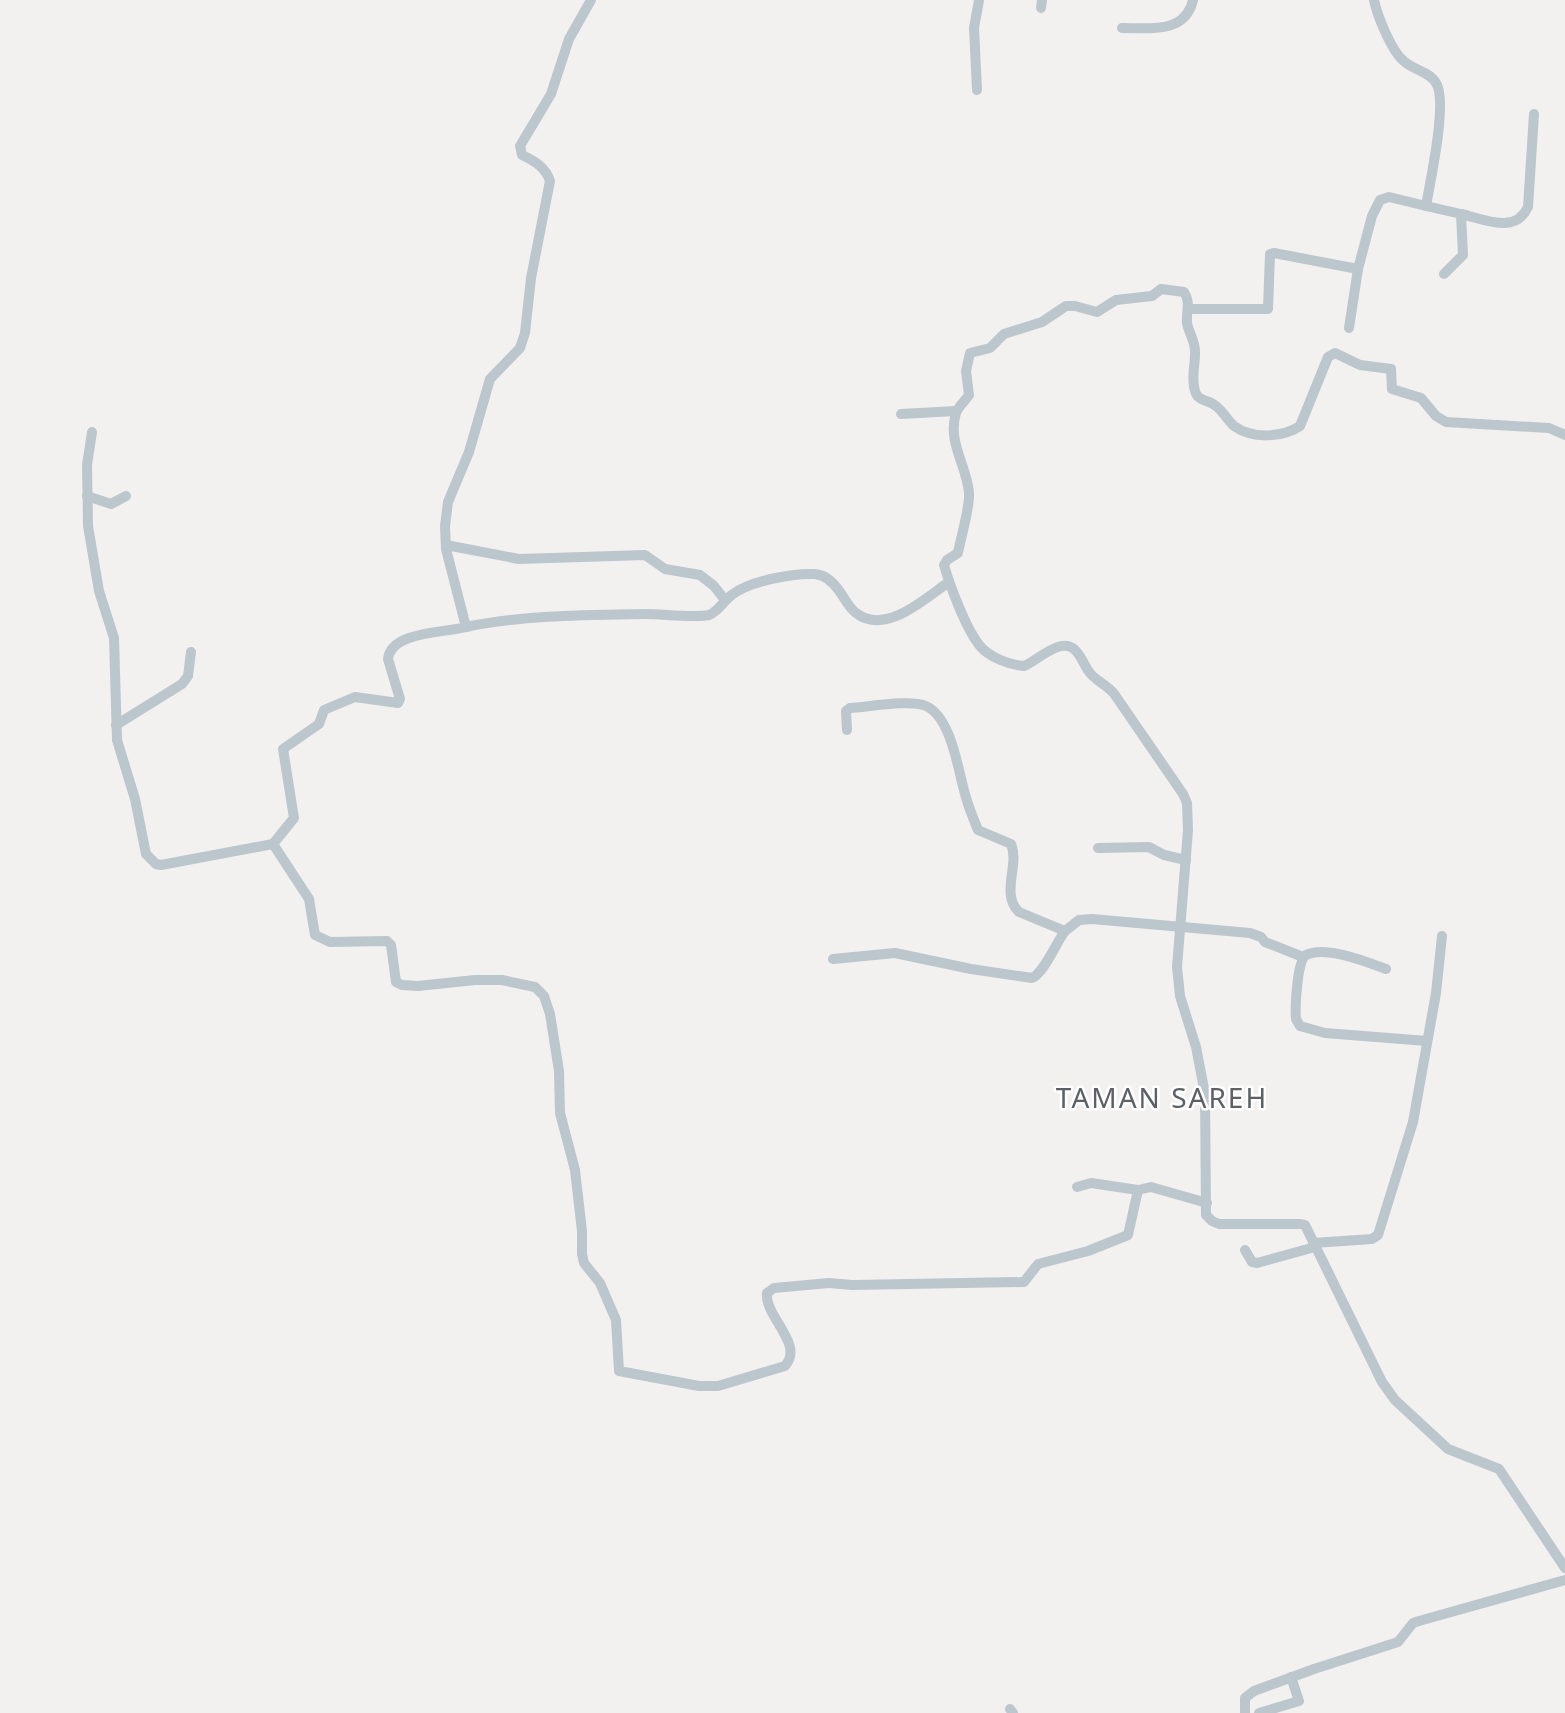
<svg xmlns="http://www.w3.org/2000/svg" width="1565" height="1713" font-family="'Noto Sans',sans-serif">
	<rect width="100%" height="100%" fill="#f3f0f0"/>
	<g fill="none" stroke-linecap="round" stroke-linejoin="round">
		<g stroke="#bcc6cd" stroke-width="10">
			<path d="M1041,8L1042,0"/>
			<path d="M1122,28C1150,28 1185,34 1193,0"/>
			<path d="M977,90L974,28L979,0"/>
			<path d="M1426,206L1461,214L1463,255L1444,274"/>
			<path d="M1461,214C1484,219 1515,235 1528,207L1534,114"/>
			<path d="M1188,309H1268L1270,254L1274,253L1358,269L1372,216L1380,200L1389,197L1426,206C1430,182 1448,101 1436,83C1430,72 1414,70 1405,62C1392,53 1377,15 1374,0"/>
			<path d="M1349,328L1358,269"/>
			<path d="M901,414L956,411"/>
			<path d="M92,432L87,465L88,526L99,591L114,638L117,740L135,799L146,854L156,864L161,865L273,844L309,899L315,935L330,942L387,941L391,945L396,982L402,985L418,986L475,980H502L535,987L544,996L550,1014L559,1071L560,1113L575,1170L582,1231V1254L584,1263L600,1283L616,1320L619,1371L699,1386H718L785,1366C805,1344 764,1316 767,1293L774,1288L829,1283L852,1285L1024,1282L1038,1264L1088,1251L1128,1235L1138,1190L1151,1187L1207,1203"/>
			<path d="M1565,435L1549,428L1446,422L1436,416L1421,398L1392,389L1391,369L1360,365L1335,353L1328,357L1300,426C1282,438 1252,439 1234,426C1227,420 1223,411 1216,406C1208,399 1198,402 1195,391C1191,379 1195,366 1195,354C1196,342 1189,334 1187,323C1186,311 1191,302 1184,292L1161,289L1152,296L1116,300L1097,312L1075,306H1066L1042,322L1004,334L990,348L970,353L966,371L969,395C965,401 958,407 956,413C947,442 967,466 969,493C970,508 961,536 958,553L947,560L944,565C950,586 966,629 980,646C989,657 1009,665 1024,666C1037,661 1060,637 1074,649C1082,656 1084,666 1090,673C1097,682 1108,685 1115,695L1183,794L1187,803L1188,830L1177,967L1180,996L1196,1047L1205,1094L1206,1215L1212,1221L1219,1224H1301L1305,1225L1382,1382L1395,1400L1448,1449L1499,1469L1565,1568"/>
			<path d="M87,496L111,504L126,496"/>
			<path d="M446,545L519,559L645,555L665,569L700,575L714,586L725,600"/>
			<path d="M466,627C524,615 586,615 645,614C662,614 695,618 709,615C718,612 725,599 733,594C751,581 792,573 815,574C826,575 834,583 840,592C845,599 849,608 856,613C886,636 925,598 949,582"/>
			<path d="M116,725L182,684L188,676L191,652"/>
			<path d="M847,730L846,711L850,708C868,707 910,699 926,706C952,718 958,771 965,794C968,806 973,818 978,830L1011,844C1020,865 1000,894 1019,912L1065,931L1079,920L1092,919L1250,933L1261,937L1265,942L1303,957"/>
			<path d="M273,844L294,818L283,749L319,724L324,710L355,697L398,703L400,699L388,659C391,631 445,633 466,627L446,549L445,526L448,502L469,452L490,379L520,348L525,333L531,278L550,181C546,168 535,161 522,155L520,146L551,94L569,39L591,0"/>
			<path d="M1098,848L1149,847L1164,855L1186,860"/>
			<path d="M833,959L895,953L971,969L1032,978C1044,973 1056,943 1065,931"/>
			<path d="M1386,969C1367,962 1325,945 1306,955C1297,960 1295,1008 1296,1019L1300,1026L1325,1033L1427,1041"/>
			<path d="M1077,1187L1091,1183L1138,1190"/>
			<path d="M1313,1243L1372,1239L1378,1235L1413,1122L1436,993L1442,936"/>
			<path d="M1245,1250L1252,1262L1257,1263L1315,1247"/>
			<path d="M1010,1709L1013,1713"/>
			<path d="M1245,1713V1698L1254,1691L1314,1669L1398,1642L1413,1623L1419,1621L1565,1580"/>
			<path d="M1259,1713L1299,1701L1291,1677"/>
		</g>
	</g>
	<g text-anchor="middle" stroke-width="5" stroke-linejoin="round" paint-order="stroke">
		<g font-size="28" letter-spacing="2" fill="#5d6165" stroke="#fff">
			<text x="1162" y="1108">TAMAN SAREH</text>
		</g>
	</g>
</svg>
